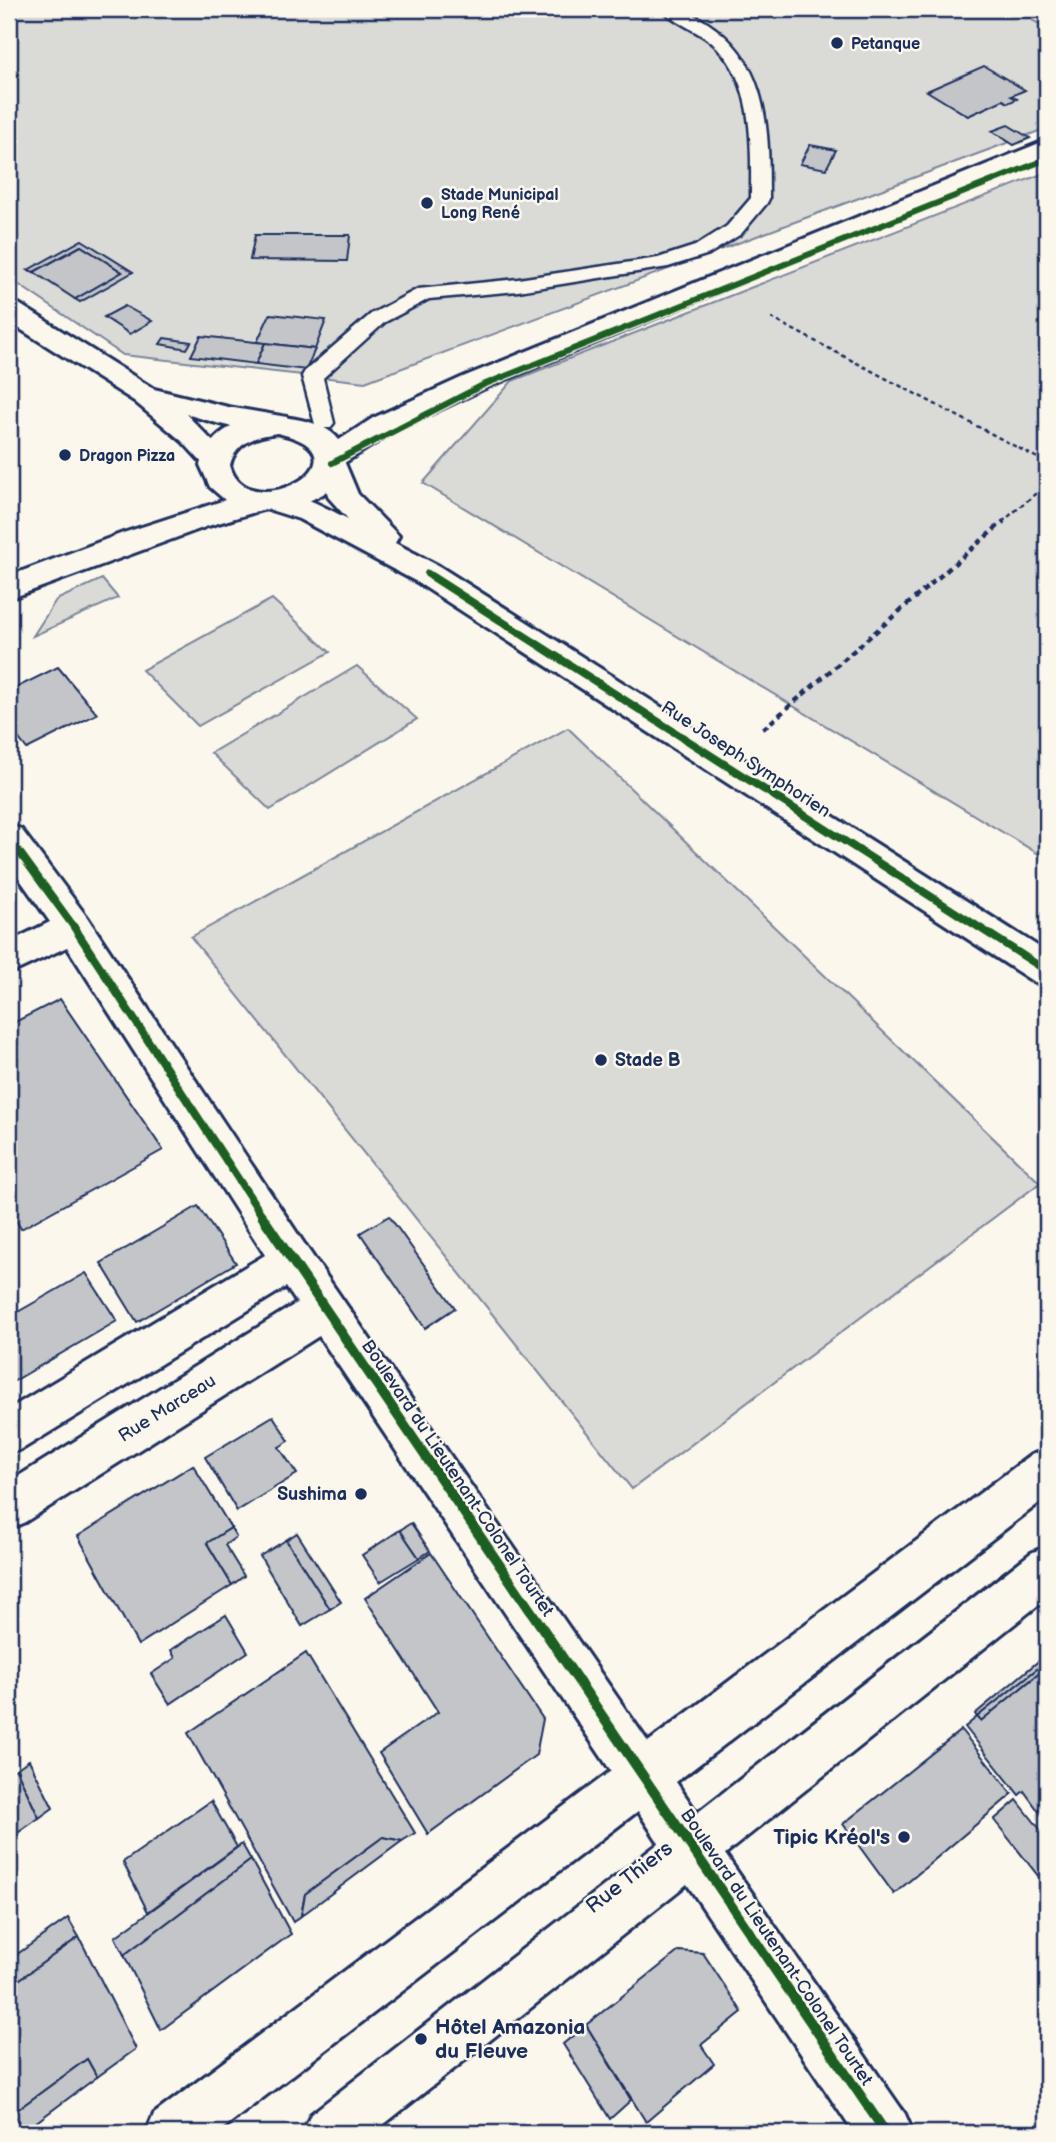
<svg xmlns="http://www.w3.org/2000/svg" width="1056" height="2142" font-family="'Balsamiq Sans',sans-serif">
	<rect width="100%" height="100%" fill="#fbf7ec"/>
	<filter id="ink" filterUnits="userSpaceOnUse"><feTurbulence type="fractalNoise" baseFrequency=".0143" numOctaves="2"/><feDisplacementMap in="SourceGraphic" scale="14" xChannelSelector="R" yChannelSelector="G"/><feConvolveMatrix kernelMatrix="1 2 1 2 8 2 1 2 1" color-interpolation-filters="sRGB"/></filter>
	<g filter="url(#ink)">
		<g fill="#dadad7" stroke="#7a849a" stroke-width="2">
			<path d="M9,9H1012L1047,28V128L365,382L123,355L9,278Z"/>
			<path d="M1047,172V859L423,483L512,381Z"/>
			<path d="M102,579L118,598L33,636L56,600Z"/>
			<path d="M272,599L330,652L198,726L142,670Z"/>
			<path d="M357,666L417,719L270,810L211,753Z"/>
			<path d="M568,728L1040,1183L632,1489L191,937Z"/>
		</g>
		<g fill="#c3c5c9" stroke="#1b2f5e" stroke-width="2">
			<path d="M984,66L1025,90L1011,96L1017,99L1008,103L1003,100L968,116L927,91Z"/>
			<path d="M1008,125L1030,138L1014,145L992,131Z"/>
			<path d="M810,145L836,150L826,169L800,164Z"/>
			<path d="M255,235H350L347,261L250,260Z"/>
			<path d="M82,240L133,272L80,302L75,299L122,272L81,246L34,272L28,270Z"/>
			<path d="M81,246L122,272L75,299L34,272Z"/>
			<path d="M125,306L152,321L130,334L104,317Z"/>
			<path d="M270,314L326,320L315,349L257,342Z"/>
			<path d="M201,336L265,343L256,364L191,356Z"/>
			<path d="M164,338L191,342L187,349L160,344Z"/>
			<path d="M265,343L315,349L306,370L256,364Z"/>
			<path d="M58,667L97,714L27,749L9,726V691Z"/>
			<path d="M60,999L163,1150L21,1229L9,1209V1025Z"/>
			<path d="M198,1206L236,1263L137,1322L101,1263Z"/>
			<path d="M389,1216L455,1308L425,1328L360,1233Z"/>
			<path d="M86,1273L117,1321L9,1384V1317Z"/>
			<path d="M273,1416L289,1441L279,1447L297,1474L237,1511L205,1457Z"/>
			<path d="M193,1465L231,1528L207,1543L232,1585L138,1645L78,1536Z"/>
			<path d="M411,1523L430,1551L419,1558L400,1530Z"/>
			<path d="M231,1528L236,1537L225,1545L244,1576L232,1585L207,1543Z"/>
			<path d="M400,1530L419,1558L380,1582L362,1555Z"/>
			<path d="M297,1533L341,1602L330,1609L286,1540Z"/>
			<path d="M286,1540L330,1609L302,1626L260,1556Z"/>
			<path d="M431,1553L543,1719L536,1755L428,1834L379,1753L438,1712L365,1598Z"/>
			<path d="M226,1615L248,1652L170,1704L151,1674L175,1658L171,1650Z"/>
			<path d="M306,1653L415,1833L402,1841L383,1837L305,1894L301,1916L293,1922L188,1733Z"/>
			<path d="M1047,1654V1661L977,1717L975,1714Z"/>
			<path d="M1047,1661V1667L981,1721L977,1717Z"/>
			<path d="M1047,1667V1818L1045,1820L1024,1791L1019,1795L965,1727L977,1717L981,1721Z"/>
			<path d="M961,1730L1012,1794L894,1894L843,1824Z"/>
			<path d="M29,1760L53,1808L39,1818L16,1769Z"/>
			<path d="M16,1769L39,1818L9,1839V1773Z"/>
			<path d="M1017,1800L1047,1838V1887L994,1820Z"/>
			<path d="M211,1801L237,1847L148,1912L123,1862Z"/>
			<path d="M383,1837L402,1841L301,1916L305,1894Z"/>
			<path d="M242,1844L251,1860L124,1955L115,1937Z"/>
			<path d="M251,1860L291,1934L161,2030L124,1955Z"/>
			<path d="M68,1918L79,1937L9,1987V1960Z"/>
			<path d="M79,1937L136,2049L97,2077L87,2059L13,2113L9,2103V1987Z"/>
			<path d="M679,1951L703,1953L742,2012L701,2045L714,2064L646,2122L586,2025Z"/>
			<path d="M586,2025L631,2100L610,2119L563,2044Z"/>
			<path d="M87,2059L97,2077L23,2132L13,2113Z"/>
		</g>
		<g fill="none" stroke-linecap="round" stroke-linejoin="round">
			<g stroke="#1b2f5e" stroke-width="5">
				<path id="service" d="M662,9C686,9 697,15 716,29C770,69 769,138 769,199L767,203L741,234L709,254L668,267L518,291L429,299L385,322L323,378L334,423L330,428H316L302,376L305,371L371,314L418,289L518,279L658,258L695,246L727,226L751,198C751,146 755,78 711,42C698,31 670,20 662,9Z"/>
			</g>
			<g stroke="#1b2f5e" stroke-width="6">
				<path id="minor" d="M9,825L21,829L87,917L307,1248L648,1742L1031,1455L1047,1449V1497L676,1782L697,1813L1031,1553L1047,1546V1598L725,1854L905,2114L913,2133H854L687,1884L373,2133H303L311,2114L659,1843L638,1811L217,2133H146L154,2114L611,1771L319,1336L25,1522L9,1529V1482L297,1303L286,1287L24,1448L9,1454V1409L265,1255L67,947L9,974V942L50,922L9,864Z"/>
			</g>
			<g stroke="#1b2f5e" stroke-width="6">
				<g id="tertiary">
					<path d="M9,302L19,304L154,389L228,407L287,417L292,424L287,431C260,438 214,422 186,414L230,459L225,466L215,469L205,466L183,442L134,401L9,322Z"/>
					<path d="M332,453L342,456L358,494L399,536L395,543L439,566L1047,952V986L1034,982L417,582L299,519L261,507L257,500L261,493C288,486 324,507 348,519L329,498L317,463L322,456Z"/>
				</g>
			</g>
			<g stroke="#1b2f5e" stroke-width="6">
				<path id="primary" d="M1047,140V157L483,389L393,432L344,463L337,480L323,494L303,504L262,510L208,526L9,599V576L123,533L225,500L210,487L200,465C212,421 261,411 301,420C315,423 330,428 339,440L373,418L463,377ZM277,433C380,455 246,530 230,465C236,442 256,436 277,433Z"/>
			</g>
			<g stroke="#1b2f5e" stroke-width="2.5" stroke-dasharray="4.5 3.5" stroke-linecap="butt">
				<path d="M771,318L1047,463"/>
				<path d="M1002,522L1047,484"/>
			</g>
			<path stroke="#1b2f5e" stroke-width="4.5" stroke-dasharray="6 4.5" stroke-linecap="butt" d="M763,729L1004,521"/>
			<use href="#service" fill="#fbf7ec" fill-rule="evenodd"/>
			<use href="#minor" fill="#fbf7ec" fill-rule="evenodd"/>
			<use href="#tertiary" fill="#fbf7ec" fill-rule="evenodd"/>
			<use href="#primary" fill="#fbf7ec" fill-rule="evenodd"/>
			<g stroke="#fbf7ec" stroke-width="9">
				<path id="cycleway-far2" d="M332,463L483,385L1047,159"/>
			</g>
			<g stroke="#fbf7ec" stroke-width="12">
				<g id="cycleway-far1">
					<path d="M428,574L1047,971"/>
					<path d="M9,838L74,927L263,1217"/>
				</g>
			</g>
			<g stroke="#fbf7ec" stroke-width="15">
				<path id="cycleway" d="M262,1216L886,2133"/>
			</g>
			<use href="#cycleway-far2" stroke="#1b5e20" stroke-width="6"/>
			<use href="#cycleway-far1" stroke="#1b5e20" stroke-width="8"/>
			<use href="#cycleway" stroke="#1b5e20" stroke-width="10"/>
		</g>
	</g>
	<g fill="#1b2f5e" stroke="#fbf7ec" stroke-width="2.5">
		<circle cx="837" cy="43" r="7"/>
		<circle cx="427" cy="203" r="7"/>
		<circle cx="65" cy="455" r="7"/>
		<circle cx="601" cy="1060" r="7"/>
		<circle cx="361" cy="1494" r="7"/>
		<circle cx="904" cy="1837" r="7"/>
		<circle cx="421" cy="2039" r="7"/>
	</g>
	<g text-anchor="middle" stroke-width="5" stroke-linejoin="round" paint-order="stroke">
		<g font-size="16" font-weight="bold" fill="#1b2f5e" stroke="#fbf7ec" text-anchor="start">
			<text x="851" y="49">Petanque</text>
			<text x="441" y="200">Stade Municipal<tspan x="441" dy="18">Long René</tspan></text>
			<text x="79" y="461">Dragon Pizza</text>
		</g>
		<g font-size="18" fill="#1b2f5e" stroke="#fbf7ec">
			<text transform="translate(746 759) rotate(33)" y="6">Rue Joseph Symphorien</text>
			<text transform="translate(167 1408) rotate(-32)" y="6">Rue Marceau</text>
			<text transform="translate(458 1478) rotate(56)" y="6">Boulevard du Lieutenant-Colonel Tourtet</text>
			<text transform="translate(777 1947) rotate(56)" y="6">Boulevard du Lieutenant-Colonel Tourtet</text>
		</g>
		<g font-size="18" font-weight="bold" fill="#1b2f5e" stroke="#fbf7ec" text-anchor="start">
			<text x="615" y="1066">Stade B</text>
			<text x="347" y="1500" text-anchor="end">Sushima</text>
		</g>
		<g font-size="21" font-weight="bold" fill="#1b2f5e" stroke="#fbf7ec" text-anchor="end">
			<text x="890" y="1844">Tipic Kréol's</text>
			<text x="435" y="2034" text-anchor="start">Hôtel Amazonia<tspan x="435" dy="24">du Fleuve</tspan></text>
		</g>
		<g font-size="21" fill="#1b2f5e" stroke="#fbf7ec">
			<text transform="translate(629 1877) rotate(-38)" y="7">Rue Thiers</text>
		</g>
	</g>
	<rect width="1056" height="2142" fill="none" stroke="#fbf7ec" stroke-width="35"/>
	<rect x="18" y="18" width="1021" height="2107" fill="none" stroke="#1b2f5e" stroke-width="2.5" filter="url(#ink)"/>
</svg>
